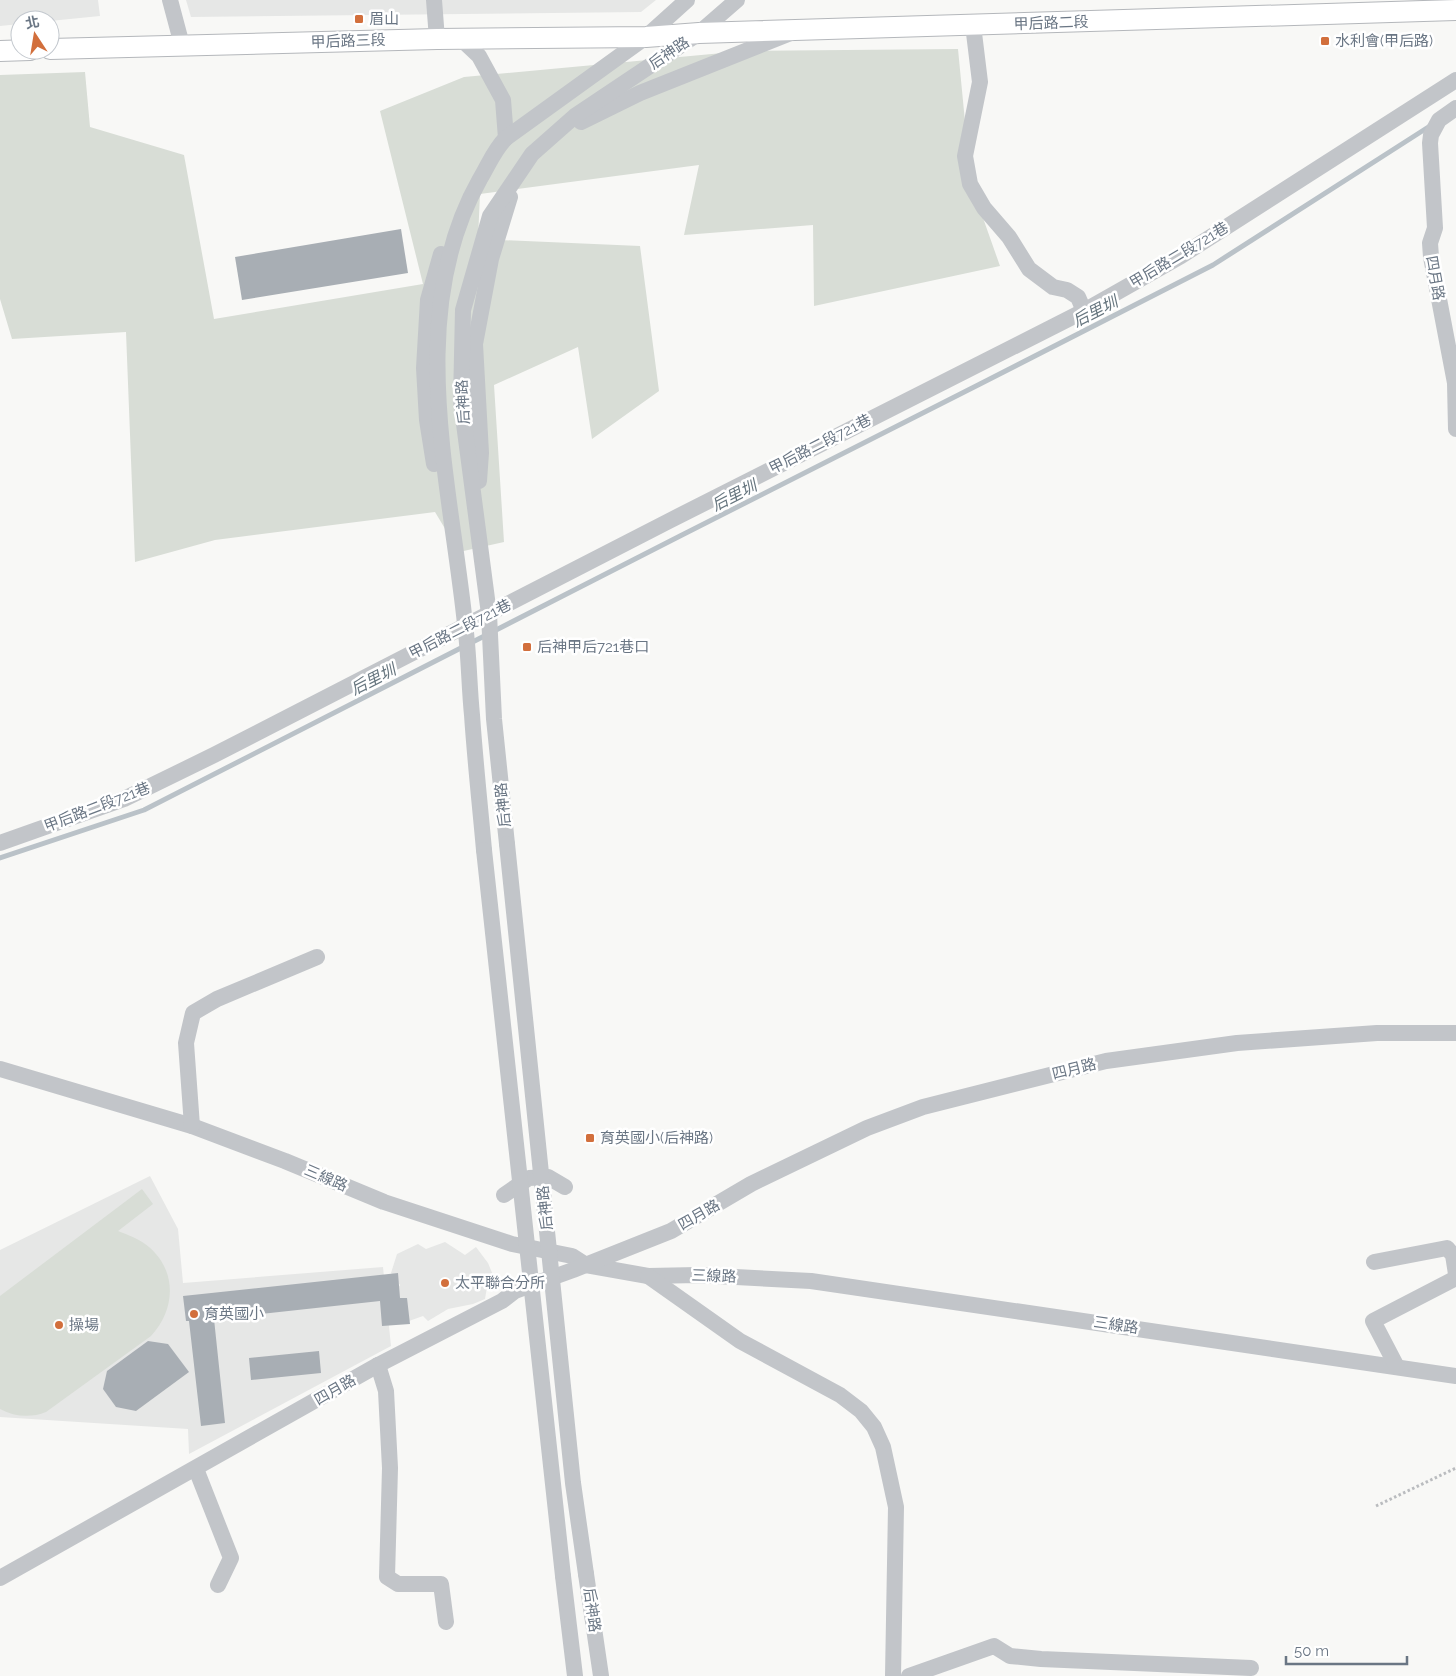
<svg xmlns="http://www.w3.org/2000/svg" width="1456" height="1676" font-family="Raleway,'Noto Sans TC',sans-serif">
	<rect width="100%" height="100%" fill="#f8f8f6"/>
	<g fill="#e6e7e6">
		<path d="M0,0H98L100,16L50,21L20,20V24L0,26Z"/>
		<path d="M186,0H656L641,12L191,17Z"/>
		<path d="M150,1176L178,1229L183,1283L383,1267L391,1346L189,1454L188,1429L0,1417V1250Z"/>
		<path d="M445,1242L465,1255L476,1247L488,1263L495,1280L487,1287L485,1299L473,1304L448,1309L428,1321L423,1316L409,1321L392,1297L400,1285L391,1273L397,1254L418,1244L426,1249Z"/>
	</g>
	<g fill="#d8ddd6">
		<path d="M958,49L971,184L1000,266L814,306L813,225L684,235L699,165L480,194L478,239L640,246L659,391L592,439L578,347L494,385L504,542L459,552L435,512L215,540L135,562L126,332L12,339L0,299V75L85,72L90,127L184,155L214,319L423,284L380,111L464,77L744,51Z"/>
		<path d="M142,1189L153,1204L118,1231C128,1235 140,1239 149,1247C177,1271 176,1309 151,1336L46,1412C31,1418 15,1417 0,1409V1296Z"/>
	</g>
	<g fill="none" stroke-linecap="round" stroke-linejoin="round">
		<path stroke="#bac2c8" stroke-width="5" d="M0,858L144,810L680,536L980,384L1213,265L1430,126"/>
	</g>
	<g fill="#a8aeb4">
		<path d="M401,229L408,273L242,300L235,257Z"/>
		<path d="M398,1273L400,1298H407L410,1324L382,1326L380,1301L214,1319L225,1423L201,1426L189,1321H186L183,1296Z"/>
		<path d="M148,1341L168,1344L189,1372L136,1411L116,1407L103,1389L107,1371Z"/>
		<path d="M319,1351L321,1373L251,1380L249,1358Z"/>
	</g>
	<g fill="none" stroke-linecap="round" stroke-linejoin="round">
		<g stroke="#b4b7bb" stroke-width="22">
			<g id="major">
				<path d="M50,49L437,39L646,37L699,33L1456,10"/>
				<path d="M0,51L30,50"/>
			</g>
		</g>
		<path stroke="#babcbf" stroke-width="3" stroke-dasharray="2.5 2.5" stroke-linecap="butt" d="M1376,1506L1456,1468"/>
		<g stroke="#c2c5c9" stroke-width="16">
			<path d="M170,0L182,45"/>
			<path d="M434,0L437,39"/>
			<path d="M973,25L980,82L965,156L970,184L984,208L1009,237L1029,269L1053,287L1067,290L1078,297L1084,311"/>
			<path d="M461,39L479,56L503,100L506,138"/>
			<path d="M1456,108L1439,120L1431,135L1430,143L1435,228L1430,243L1431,257L1455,383L1456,429"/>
			<path d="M581,122L640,93L793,32"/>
			<path d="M434,464L427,420L424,368L428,300L441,254"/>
			<path d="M479,481L481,453L475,344L491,259L510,197"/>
			<path d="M0,843L124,799L214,755L669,521L1084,311L1181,256L1456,80"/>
			<path d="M507,844L494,719L489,614L461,401L463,310L490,216L532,154L575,116L699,33L737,0"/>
			<path d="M484,850C480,805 475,760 472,715C469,685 469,654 465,624C450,480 404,313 480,179C489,164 494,150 506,138L646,37L687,0"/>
			<path d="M0,1069L192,1126L285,1161L384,1202L512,1244L572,1256L586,1265L648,1276L698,1275L811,1281L1456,1376"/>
			<path d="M192,1126L186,1043L193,1013L217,999L317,957"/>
			<path d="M504,1195L529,1178L548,1177L565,1187"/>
			<path d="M1374,1262L1447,1248L1453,1255L1456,1274"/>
			<path d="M648,1276L740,1341L840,1395L861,1411L874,1427L883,1447L896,1507L893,1676"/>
			<path d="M378,1365L386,1391L390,1468L387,1577L398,1584H441L446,1622"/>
			<path d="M1397,1367L1373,1321L1456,1278"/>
			<path d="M196,1469L231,1558L218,1585"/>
			<path d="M586,1574L601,1676"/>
			<path d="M563,1576L575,1676"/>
			<path d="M0,1578L378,1365L502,1301L515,1291L573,1270L671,1231L751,1184L867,1128L923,1107L1106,1061L1237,1043L1377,1033H1456"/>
			<path d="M909,1676L994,1646L1010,1656L1041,1659L1251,1668"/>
		</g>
		<use href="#major" stroke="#fff" stroke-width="20"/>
		<g stroke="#c2c5c9" stroke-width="16">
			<path d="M507,844L573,1483L586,1574"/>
			<path d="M484,850L563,1576"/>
		</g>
	</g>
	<g fill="#d26f3c" stroke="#fff" stroke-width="2">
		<rect x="354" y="14" width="10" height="10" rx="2.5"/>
		<rect x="1320" y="36" width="10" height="10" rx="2.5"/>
		<rect x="522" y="642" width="10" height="10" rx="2.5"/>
		<rect x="585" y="1133" width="10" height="10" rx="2.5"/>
		<circle cx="445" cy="1283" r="5"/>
		<circle cx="194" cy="1314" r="5"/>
		<circle cx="59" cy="1325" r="5"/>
	</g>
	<g text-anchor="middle" stroke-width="5" stroke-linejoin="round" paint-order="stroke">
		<g font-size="15" fill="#6a7684" stroke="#fff" text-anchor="start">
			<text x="369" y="24">眉山</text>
			<text x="1335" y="46">水利會(甲后路)</text>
			<text x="537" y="652">后神甲后721巷口</text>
			<text x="600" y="1143">育英國小(后神路)</text>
			<text x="455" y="1288">太平聯合分所</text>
			<text x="204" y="1319">育英國小</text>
			<text x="69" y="1330">操場</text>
		</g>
		<g font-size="15" fill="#6a7684" stroke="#fff">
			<text transform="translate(1051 23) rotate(-2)" y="5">甲后路二段</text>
			<text transform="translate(348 41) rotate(-2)" y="5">甲后路三段</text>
			<text transform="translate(669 53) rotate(-34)" y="5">后神路</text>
			<text transform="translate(1179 255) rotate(-31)" y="5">甲后路二段721巷</text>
			<text transform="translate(1435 278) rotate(80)" y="5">四月路</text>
			<text transform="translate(463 402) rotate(-93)" y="5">后神路</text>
			<text transform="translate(820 444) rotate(-27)" y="5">甲后路二段721巷</text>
			<text transform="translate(460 629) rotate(-27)" y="5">甲后路二段721巷</text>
			<text transform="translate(503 805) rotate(-96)" y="5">后神路</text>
			<text transform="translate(97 807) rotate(-21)" y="5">甲后路二段721巷</text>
			<text transform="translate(1074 1069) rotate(-14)" y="5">四月路</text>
			<text transform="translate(326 1178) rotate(23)" y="5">三線路</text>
			<text transform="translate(545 1208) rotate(-96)" y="5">后神路</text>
			<text transform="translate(699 1215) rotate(-30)" y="5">四月路</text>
			<text transform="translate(714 1276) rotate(2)" y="5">三線路</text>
			<text transform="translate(1116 1325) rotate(8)" y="5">三線路</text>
			<text transform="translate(335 1390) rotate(-30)" y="5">四月路</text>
			<text transform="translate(592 1610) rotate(82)" y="5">后神路</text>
		</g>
		<g font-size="16" font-style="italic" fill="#67767f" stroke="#fff">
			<text transform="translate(1095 311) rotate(-27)" y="6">后里圳</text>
			<text transform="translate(734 495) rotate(-27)" y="6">后里圳</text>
			<text transform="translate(373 679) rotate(-27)" y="6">后里圳</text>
		</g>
	</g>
	<g transform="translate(35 35) rotate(348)"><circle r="24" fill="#ffffff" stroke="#c3c8ce"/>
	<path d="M0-4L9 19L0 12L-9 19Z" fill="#d26f3c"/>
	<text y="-8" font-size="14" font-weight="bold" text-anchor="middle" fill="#6a7684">北</text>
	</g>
	<path d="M1286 1656v8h121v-8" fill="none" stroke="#6a7684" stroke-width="2.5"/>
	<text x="1294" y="1656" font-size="15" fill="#6a7684" stroke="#ffffff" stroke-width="4" paint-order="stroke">50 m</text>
</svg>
